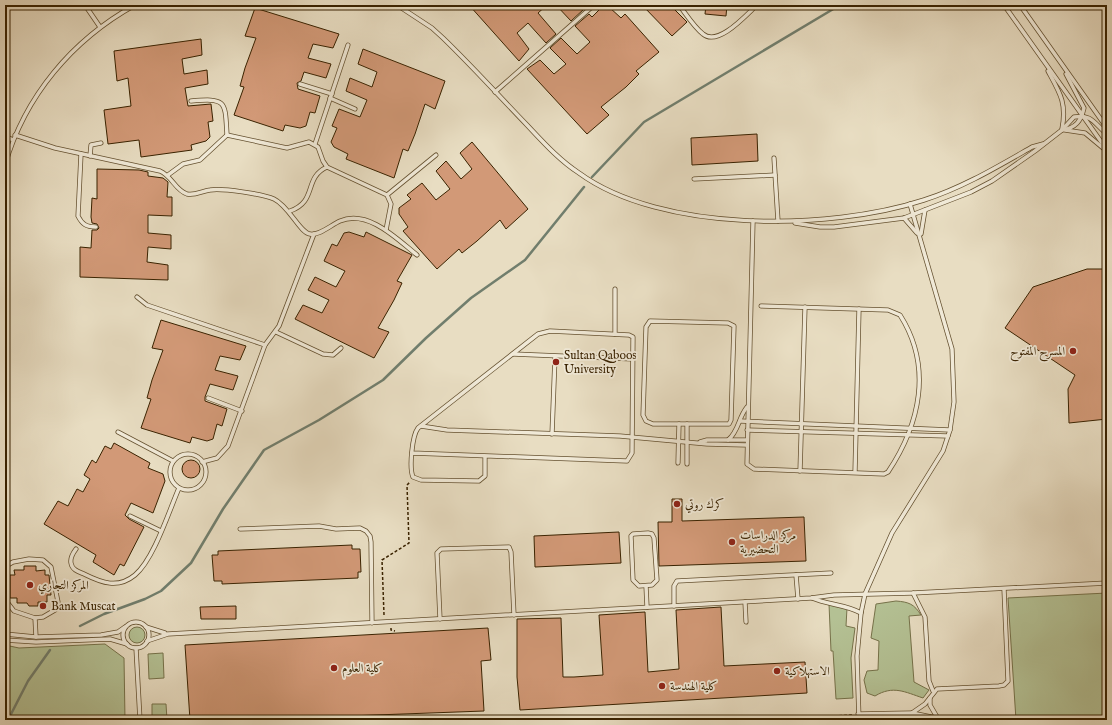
<svg xmlns="http://www.w3.org/2000/svg" width="1112" height="725" font-family="'IM FELL English',Amiri,serif">
	<rect width="100%" height="100%" fill="#e8ddc2"/>
	<filter id="stains"><feTurbulence type="fractalNoise" baseFrequency=".005" numOctaves="4"/><feColorMatrix values="0 0 0 0 .2 0 0 0 0 .09 0 0 0 0 .02 0 0 0 .5 -.17"/></filter>
	<radialGradient id="worn" r=".72"><stop offset=".6" stop-color="#630" stop-opacity="0"/><stop offset="1" stop-color="#630" stop-opacity=".3"/></radialGradient>
	<g fill="#b4c194" stroke="#76724a">
		<path d="M1107,593V720H1016L1008,598Z"/>
		<path d="M896,601C909,602 914,604 921,615L909,616L914,682L929,690L923,698C905,692 893,685 875,696L867,693L864,680L867,671L878,670L879,641L871,638L876,604Z"/>
		<path d="M829,604L847,608L846,626L855,628L851,658L853,698L836,699L833,651H831Z"/>
		<circle cx="137" cy="635" r="8"/>
		<path d="M105,644L124,658L125,720H5V645L19,648Z"/>
		<path d="M163,653L164,678L149,679L148,654Z"/>
		<path d="M152,704H166L167,720H152Z"/>
	</g>
	<g fill="none" stroke-linecap="round" stroke-linejoin="round">
		<g stroke="#717e6d" stroke-width="2.5">
			<path d="M592,177L644,122L840,5"/>
			<path d="M80,626L104,614L145,599L161,591L191,563L223,509L264,450L319,420L383,380L426,338L471,298L525,260L584,187"/>
			<path d="M8,720L28,681L50,650"/>
		</g>
	</g>
	<g fill="#d29977" stroke="#392200">
		<path d="M469,5H547L538,13L556,34L546,43L528,23L517,33L529,49L519,61Z"/>
		<path d="M556,5H581L584,9L571,21Z"/>
		<path d="M642,5H670L687,22L672,36Z"/>
		<path d="M706,5H727L726,16L705,14Z"/>
		<path d="M603,6L609,7L621,18L625,14L659,52L636,71L639,74L626,87L601,107L609,115L587,134L527,69L540,60L554,74L566,64L550,48L561,38L577,54L590,42L575,26L589,14L592,17Z"/>
		<path d="M255,8L339,34L333,48L313,44L308,58L331,64L326,78L304,72L301,81L297,83L298,89L320,96L315,113L310,112L306,126L300,128L285,125L283,131L234,115L244,87L240,86L245,68L256,38L245,36Z"/>
		<path d="M201,39L202,55L182,59L184,74L207,70L208,84L185,88L188,106L211,104L213,121L208,122L210,137L206,141L191,145L192,150L141,157L139,140L108,144L104,110L131,106L128,78L117,81L114,51Z"/>
		<path d="M363,49L445,81L435,109L425,104L415,134L408,151L403,149L394,178L346,159L348,154L334,147L331,142L337,128L332,126L339,109L360,117L367,100L346,91L350,78L372,87L377,72L358,64Z"/>
		<path d="M757,134L758,161L692,165L691,138Z"/>
		<path d="M472,142L528,209L506,229L500,220L477,241L462,253L459,249L437,269L403,231L408,227L399,214V208L411,199L407,195L422,183L436,200L450,189L436,171L446,161L461,179L472,169L460,153Z"/>
		<path d="M97,169L139,170L148,172V176L163,178L168,182L167,197H172V216L148,215V233L171,235V249L148,247L147,262L168,265V280L80,277V247L91,248L92,230H97L99,228L97,224L92,223L91,217L92,198L97,199Z"/>
		<path d="M349,232L364,237L366,232L412,255L397,281L402,283L394,300L378,328L389,332L374,358L295,319L303,305L322,313L329,300L308,290L315,277L336,287L345,271L324,261L332,244L337,246L344,233Z"/>
		<path d="M1087,269H1107V419L1069,423L1068,389L1075,375L1005,328L1033,287Z"/>
		<path d="M161,320L246,346L240,360L220,356L215,370L238,376L233,390L210,384L205,397V401L227,409L222,426L217,424L213,439L207,441L192,437L190,443L141,428L151,399L147,398L152,380L163,350L152,348Z"/>
		<path d="M114,443L150,463L148,468L163,474L165,481L153,513L131,503L125,515L129,519L144,527L124,566L120,564L114,575L93,562L96,555L44,524L58,501L68,506L77,489L83,492L90,479L84,475L92,460L96,463L105,446L111,449Z"/>
		<circle cx="191" cy="469" r="9"/>
		<path d="M672,499H682V521L804,517L806,561L659,566L658,522H672Z"/>
		<path d="M619,532L621,563L535,567L534,536Z"/>
		<path d="M352,545V549H360L361,572H358V578L222,584V581H214L212,555H218V551Z"/>
		<path d="M24,566H36V571L45,570V575H49L51,595H47V602H38V606H29L27,603H17V598H10V575H15L14,570H24Z"/>
		<path d="M236,606V619H201L200,607Z"/>
		<path d="M721,607L724,666L805,662L807,693L520,710L517,677V619L561,618L563,677H574L603,675L599,615L645,612L648,672L679,669L676,610Z"/>
		<path d="M488,628L491,660L481,661L484,711L240,720H190L185,645Z"/>
	</g>
	<g fill="none" stroke-linecap="round" stroke-linejoin="round">
		<g stroke="#655130" stroke-width="5">
			<g id="lane">
				<path d="M85,5L100,27"/>
				<path d="M397,5L432,28L443,38C472,66 499,96 527,125C543,142 559,160 579,173C661,233 829,231 924,200C962,188 997,167 1032,147L1043,144"/>
				<path d="M679,5C686,14 694,27 703,34C718,47 746,15 757,5"/>
				<path d="M1004,5L1107,150"/>
				<path d="M1020,5L1107,128"/>
				<path d="M1048,71C1060,93 1067,103 1062,129"/>
				<path d="M300,84L332,94"/>
				<path d="M495,92L594,5"/>
				<path d="M330,98L355,109"/>
				<path d="M191,101C227,98 225,101 227,135"/>
				<path d="M1062,130C1076,128 1081,121 1084,108L1066,74"/>
				<path d="M1065,130L1085,133L1103,148"/>
				<path d="M15,135L55,148L160,171C172,176 175,190 187,194C195,196 202,191 210,190C222,188 263,194 274,199C289,206 300,233 310,234C319,236 331,225 340,221C368,209 397,239 417,255"/>
				<path d="M5,136L13,140"/>
				<path d="M315,144L348,45"/>
				<path d="M81,154L78,216C82,224 86,227 96,227"/>
				<path d="M90,156L91,145L101,143"/>
				<path d="M774,158L778,221"/>
				<path d="M5,165C25,96 72,40 135,5"/>
				<path d="M168,175L183,164L200,160L227,135L287,148L309,142L318,147L323,161L327,167L387,195L391,204L386,230"/>
				<path d="M694,179L775,175"/>
				<path d="M387,195L436,155"/>
				<path d="M290,211C318,201 303,178 327,167"/>
				<path d="M904,218L917,233"/>
				<path d="M753,221L747,464L754,469L884,474L888,472C920,424 933,367 900,315L888,310L761,306"/>
				<path d="M795,223L820,227H834L904,218L971,192L992,181L1035,151L1062,130L1074,117C1093,114 1094,124 1107,134"/>
				<path d="M921,234L925,210"/>
				<path d="M137,297L147,305L265,345"/>
				<path d="M650,321L728,323L734,326L731,420L729,424H653L646,421L643,415L646,327Z"/>
				<path d="M276,332L323,354L333,355L341,348"/>
				<path d="M615,334V289"/>
				<path d="M513,354L633,359"/>
				<path d="M208,398L242,411"/>
				<path d="M740,421L950,430"/>
				<path d="M421,426L447,430L620,436L707,444L746,445"/>
				<path d="M747,430L948,436"/>
				<path d="M118,432L173,461"/>
				<path d="M552,434L555,357"/>
				<path d="M728,440C739,431 738,418 747,407"/>
				<path d="M700,442L707,440H747"/>
				<path d="M412,453L627,461L632,453L633,337L629,335L550,331L538,334L418,428C412,436 409,468 413,477L421,480L479,481L485,476V456"/>
				<circle cx="188" cy="472" r="18"/>
				<path d="M202,462L217,458L228,446L265,345L279,326L314,234"/>
				<path d="M678,463L679,424"/>
				<path d="M687,464V424"/>
				<path d="M800,471L805,307"/>
				<path d="M855,472L859,309"/>
				<path d="M130,516L161,531"/>
				<path d="M240,529L319,526L336,529L360,528L366,531L370,536L371,542L372,623"/>
				<path d="M648,533L652,534L654,538L657,580L652,585L639,586L633,580L631,536L633,534Z"/>
				<path d="M76,549C73,553 70,558 71,563C72,570 79,572 84,574C102,583 118,589 135,575C154,559 169,511 179,488"/>
				<path d="M29,559L43,560L51,567L58,602L55,610L43,617L35,618L14,611L7,602L6,566L13,562Z"/>
				<path d="M796,575L798,599"/>
				<path d="M646,586L647,607"/>
				<path d="M913,593L925,617L929,681L933,691"/>
				<path d="M812,598C828,605 845,604 861,613"/>
				<path d="M745,602L746,622"/>
				<path d="M674,606V586L677,581L831,573"/>
				<path d="M35,618L36,637"/>
				<path d="M440,619L437,553L441,549L509,547L511,552L514,615"/>
				<circle cx="136" cy="635" r="13"/>
				<path d="M146,627L165,633"/>
				<path d="M5,634L36,637L101,635L118,632L125,627"/>
				<path d="M5,640L36,642L110,639L127,644"/>
				<path d="M147,641L168,634L811,598L834,595L913,593L1107,583"/>
				<path d="M136,648L140,720"/>
				<path d="M930,698V705L937,717"/>
				<path d="M912,713L925,704L937,689L999,686L1004,685L1008,681L1004,589"/>
				<path d="M858,714L912,713L946,720"/>
				<path d="M859,720L857,656L861,613L865,594L892,533L943,451L950,430L954,402L952,349L910,204"/>
			</g>
		</g>
		<g stroke="#392200" stroke-width="1.5" stroke-dasharray="3 2" stroke-linecap="butt">
			<path d="M384,615L382,560L409,543L407,485L410,482"/>
			<path d="M391,628V630L395,631"/>
			<path d="M759,720L852,715"/>
		</g>
		<use href="#lane" stroke="#f0e9d7" stroke-width="3.5"/>
	</g>
	<g fill="#8f2418" stroke="#f0e9d7" stroke-width="1.5">
		<circle cx="1073" cy="351" r="4"/>
		<circle cx="556" cy="362" r="4"/>
		<circle cx="677" cy="504" r="4"/>
		<circle cx="732" cy="542" r="4"/>
		<circle cx="30" cy="585" r="4"/>
		<circle cx="43" cy="606" r="4"/>
		<circle cx="334" cy="668" r="4"/>
		<circle cx="777" cy="671" r="4"/>
		<circle cx="662" cy="686" r="4"/>
	</g>
	<g text-anchor="middle" stroke-width="3.5" stroke-linejoin="round" paint-order="stroke">
		<g font-size="12" fill="#392200" stroke="#f0e9d7" text-anchor="start">
			<text x="1065" y="355" text-anchor="end">المسرح المفتوح</text>
			<text x="564" y="359">Sultan Qaboos<tspan x="564" dy="14">University</tspan></text>
			<text x="685" y="508">كرك روتي</text>
			<text x="740" y="539">مركز الدراسات<tspan x="740" dy="14">التحضيرية</tspan></text>
			<text x="38" y="589">المركز التجاري</text>
			<text x="51" y="610">Bank Muscat</text>
			<text x="342" y="672">كلية العلوم</text>
			<text x="785" y="675">الاستهلاكية</text>
			<text x="670" y="690">كلية الهندسة</text>
		</g>
	</g>
	<rect width="1112" height="725" fill="none" stroke="#e8ddc2" stroke-width="20"/>
	<rect x="6" y="6" width="1100" height="713" fill="none" stroke="#392200" stroke-width="2"/>
	<rect x="10" y="10" width="1092" height="705" fill="none" stroke="#392200"/>
	<rect width="100%" height="100%" filter="url(#stains)"/>
	<rect width="100%" height="100%" fill="url(#worn)"/>
</svg>
